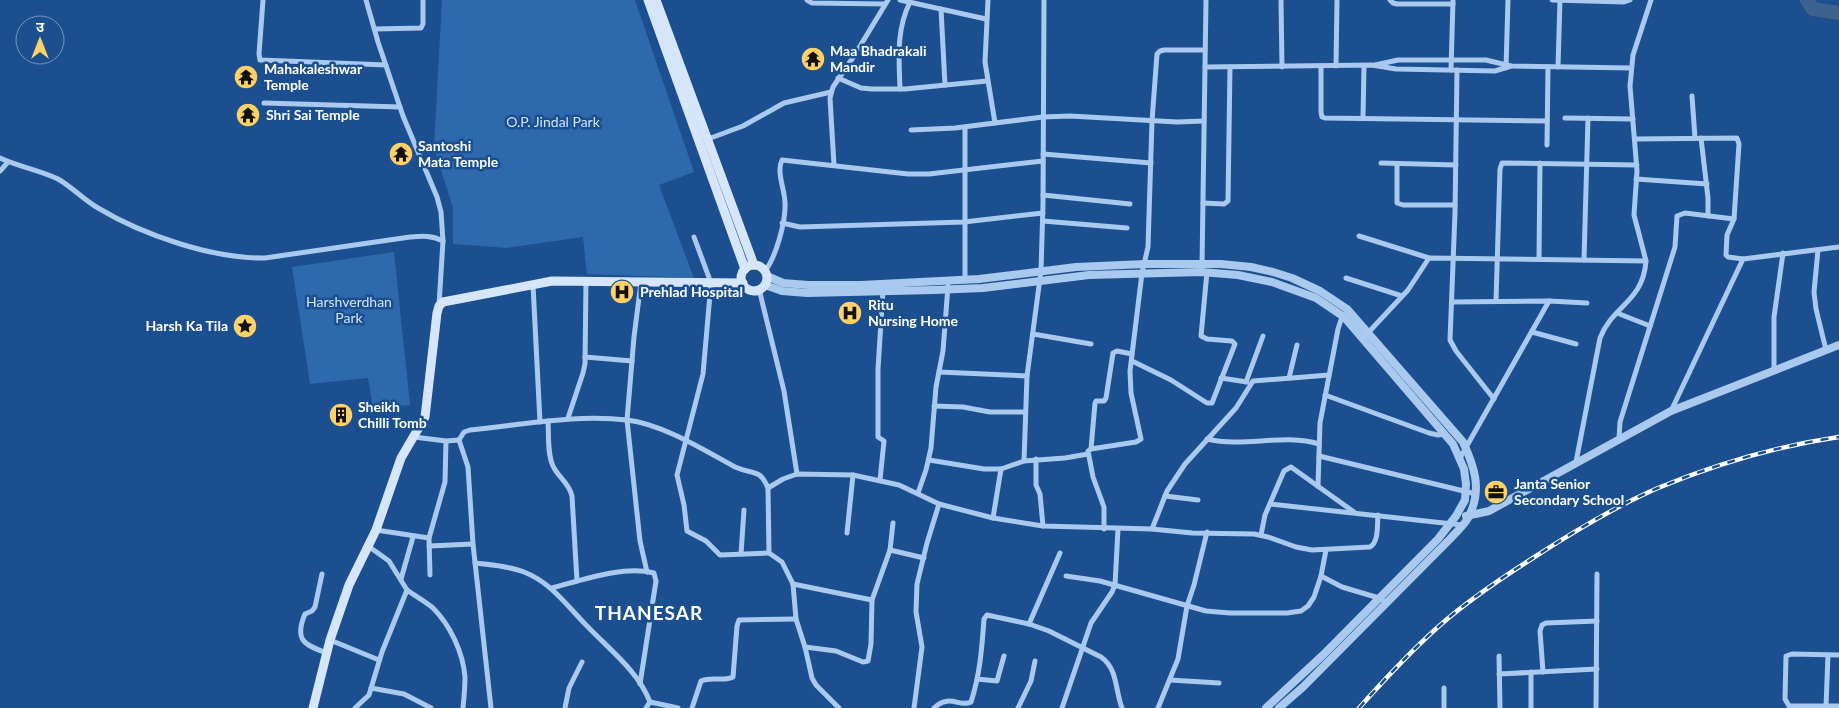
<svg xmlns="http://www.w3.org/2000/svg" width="1839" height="708" font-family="Lato,'Noto Sans Devanagari',sans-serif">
	<rect width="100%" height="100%" fill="#1b4f8f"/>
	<g fill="#2e69ad">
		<path d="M442,0H635L694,172L659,185L694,278L587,274L583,237L507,248L453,244V208L434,147Z"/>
		<path d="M394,252L410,405L373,409L368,378L310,384L292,267Z"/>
	</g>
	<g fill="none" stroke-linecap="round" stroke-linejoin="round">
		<path stroke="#3c6290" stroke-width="14" d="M1807,0L1813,9L1839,13"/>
		<g stroke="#a9c9ee" stroke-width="5">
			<path d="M263,0L259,54L260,60L386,65"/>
			<path d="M366,0L378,42L403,116L437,197L441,212L443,241"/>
			<path d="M807,0L812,3L885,4"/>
			<path d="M900,0L986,19"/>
			<path d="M988,0L985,62L995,123"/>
			<path d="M1281,0L1282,67"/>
			<path d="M1390,0L1393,3L1397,4H1453"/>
			<path d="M1552,0L1624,2L1630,0"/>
			<path d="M941,9L945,85"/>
			<path d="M375,29L421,28L423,24V0"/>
			<path d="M1375,65L1398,60H1486L1511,66L1631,68"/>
			<path d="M1321,66V112L1322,117L1325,118L1547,121"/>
			<path d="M1336,66L1337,0"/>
			<path d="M1205,67L1372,65L1396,69L1495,71L1511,66"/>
			<path d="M1558,67L1560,0"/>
			<path d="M1506,68L1508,0"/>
			<path d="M1451,70L1453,0"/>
			<path d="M1457,70L1455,213L1450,340L1456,351L1494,399"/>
			<path d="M838,78L861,88L872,89H905L987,81"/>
			<path d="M900,89C899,59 896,30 910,2"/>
			<path d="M1692,96L1695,138"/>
			<path d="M264,103L400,107"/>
			<path d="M1363,118L1364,66"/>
			<path d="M1565,118L1633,119"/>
			<path d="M911,130L955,128L1043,117L1070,116L1177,122L1204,121"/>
			<path d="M1701,138L1708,198V216"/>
			<path d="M708,139L743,126L784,103L831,92"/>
			<path d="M1635,139L1737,138L1739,144L1734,219L1727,235L1726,255L1728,257L1743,259"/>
			<path d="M1547,145L1548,67"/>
			<path d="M1043,154L1151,163"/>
			<path d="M0,158C19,167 40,170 58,179C72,187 84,200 98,208C143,235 213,259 265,258L410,237C422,236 432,235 443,241L439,305"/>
			<path d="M1381,163L1456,165"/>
			<path d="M1397,164V203L1403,205H1455"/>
			<path d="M834,165L830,98L833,87L854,56L888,0"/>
			<path d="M0,171L8,162"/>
			<path d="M1636,179L1707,184"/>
			<path d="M1043,195L1130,204"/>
			<path d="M1203,203L1224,204L1228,201L1230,67"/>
			<path d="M1043,221L1127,228"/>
			<path d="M782,223L800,227L964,222L1043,213"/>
			<path d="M1359,236L1429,258"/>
			<path d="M694,237L711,283L703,374L677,475L684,505L687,531L706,541L720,555L769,553"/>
			<path d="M1818,250L1814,292L1816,309L1826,350"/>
			<path d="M1539,259L1540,163"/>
			<path d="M1584,260L1588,118"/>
			<path d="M1202,267L1206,0"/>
			<path d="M765,271C776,257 786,221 785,203C785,190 776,172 782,160L908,174H929L1043,161"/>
			<path d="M1346,278L1402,296"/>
			<path d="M965,280V127"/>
			<path d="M641,282L634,337L627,420L640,541L647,572"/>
			<path d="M533,285L540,422"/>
			<path d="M759,289L784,391L797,474"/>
			<path d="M1496,301L1500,169L1502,163L1637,165"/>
			<path d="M1452,302L1549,301L1587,303"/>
			<path d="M1617,313L1650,326"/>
			<path d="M1532,332L1576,344"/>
			<path d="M1033,334L1091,344"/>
			<path d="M1366,335L1408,290L1429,258L1646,261"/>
			<path d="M585,357L632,361"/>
			<path d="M1132,361L1171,380L1207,403H1212L1235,344L1232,341L1207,339L1201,336L1207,272"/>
			<path d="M1774,370V317L1783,253"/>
			<path d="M939,372L1027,376"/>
			<path d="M1221,378L1247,382"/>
			<path d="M1289,378L1297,345"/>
			<path d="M1246,382L1263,336"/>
			<path d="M1325,395L1429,433L1438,435L1445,434"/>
			<path d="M934,406L963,407L990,412H1025"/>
			<path d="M1671,411L1743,259L1839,247"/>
			<path d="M568,418L583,373L585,364L586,281"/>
			<path d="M548,421C549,435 547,453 553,466C558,477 569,483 572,496L577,581"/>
			<path d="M414,437L446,441L459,440"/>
			<path d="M1207,439C1244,448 1283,433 1319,444"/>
			<path d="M1619,439L1620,422L1675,247L1677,216L1685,213L1734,219"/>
			<path d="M1091,449L1095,403L1096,401H1104L1106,398L1113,353L1117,351L1132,354"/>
			<path d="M1319,456L1476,494"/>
			<path d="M1460,458L1549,301"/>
			<path d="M1036,459V485L1040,494L1043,526"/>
			<path d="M929,460L984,469H1001L1024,461L1065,458L1088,454"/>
			<path d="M1024,461L1027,376L1041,271L1043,204L1044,0"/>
			<path d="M1576,462L1600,338C1613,305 1643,302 1646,261L1634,215L1637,171L1630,86L1633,55L1651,0"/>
			<path d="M880,480L884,441L878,437V369L883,290"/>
			<path d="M1318,486L1320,423L1338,329L1343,314"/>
			<path d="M768,488L769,553L782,562L793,584L796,619L805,647L812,678L816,685L839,708"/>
			<path d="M918,493L926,470L931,448L936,387L943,351L948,286"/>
			<path d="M1165,496L1198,500"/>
			<path d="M1270,504L1462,525"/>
			<path d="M993,518L1001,469"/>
			<path d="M1104,529V507L1093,477L1088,451L1091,449L1136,442L1141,439L1131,393L1130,371L1142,273L1148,247L1152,121L1157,54L1160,51L1164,50H1205"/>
			<path d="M1152,529L1167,491L1185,464L1236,408L1253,381L1329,375"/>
			<path d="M376,530L429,538"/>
			<path d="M847,533L853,475"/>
			<path d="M1261,535L1265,515L1284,471L1291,467L1354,512"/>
			<path d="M429,546L473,544"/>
			<path d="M890,550L924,558"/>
			<path d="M741,554L744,510"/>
			<path d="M475,563C491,565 509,566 524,572C552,583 567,606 587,626C610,650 638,671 650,702"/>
			<path d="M322,574L315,607L312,611L305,614C294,640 304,645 327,653"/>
			<path d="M430,575L429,538L445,482L446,441"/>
			<path d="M1066,576L1100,581L1206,611L1230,613H1287L1301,611L1308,606L1314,597L1321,576L1326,550"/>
			<path d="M1321,576L1342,587L1379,598L1387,603"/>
			<path d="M401,579L413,537"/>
			<path d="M793,584L872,600"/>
			<path d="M552,588C582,580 624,565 654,573L656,581L640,684"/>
			<path d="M407,590C415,596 425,601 433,608C450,625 463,652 465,677C465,687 464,698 463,708"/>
			<path d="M1029,624L1060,553"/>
			<path d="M330,640L379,660"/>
			<path d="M805,647L836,651L863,662L868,661L871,644L872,600L890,550L893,523"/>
			<path d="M1839,655L1792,654L1786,656L1785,699L1789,706H1839"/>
			<path d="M1499,656L1500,708"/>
			<path d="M1531,672V708"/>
			<path d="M1543,672L1540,631L1542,625L1546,623L1597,621"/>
			<path d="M1499,674L1597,669"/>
			<path d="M977,679L997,681L1004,656"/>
			<path d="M1170,680L1219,683"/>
			<path d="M371,688L404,694L431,708"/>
			<path d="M1444,688V708"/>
			<path d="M1826,706L1828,655"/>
			<path d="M355,708L369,695L382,652L407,590L389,561L368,546"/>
			<path d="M491,708L473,544L468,467L459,440L464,432L470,430C521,425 575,414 627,420C662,424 704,450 735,467C753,475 760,468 768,488L783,479L797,474L853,475L899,485L939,504L993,518L1043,526L1152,529L1192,533L1254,534L1268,537L1296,547L1312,550L1370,547C1379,542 1377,525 1378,515"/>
			<path d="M565,708L569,688L582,662"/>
			<path d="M646,708L650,702L678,708"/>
			<path d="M692,708L701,681C712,676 724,682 733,677L737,626L739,620L796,619"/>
			<path d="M914,708L922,647L916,612L917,584L927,543L939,504"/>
			<path d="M934,708C950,693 960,708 971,702C980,675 982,647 984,619L987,615L1029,624L1049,631L1101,657C1118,669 1115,690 1122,708"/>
			<path d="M1018,708L1031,681L1035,661"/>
			<path d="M1062,708L1091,623L1112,592L1115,585L1118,529"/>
			<path d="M1158,708L1178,659L1187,606L1194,585L1207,532"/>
			<path d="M1596,708L1597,574"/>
		</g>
		<g stroke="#a9c9ee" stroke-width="8">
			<path d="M767,276L783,283L808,285H861L979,279L1076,267L1145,264H1221L1251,267L1273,272L1292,278L1320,291L1347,309L1463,442C1474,466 1482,488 1470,514C1467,523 1457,531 1450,539L1303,687L1279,708"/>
			<path d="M765,285L782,291L807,293L934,290L983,288L1089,275L1201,272L1238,275L1272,282L1316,298L1344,317L1453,444L1464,469L1466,484L1465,500L1456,516L1438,539L1323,655L1266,708"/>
			<path d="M1466,516L1489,511L1671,411L1839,345"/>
		</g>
		<g stroke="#d6e6fa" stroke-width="9">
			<path d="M648,0L745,269"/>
			<path d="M656,0L754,265"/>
			<circle cx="754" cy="278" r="13"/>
			<path d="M313,708L330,640L349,585L376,530L401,458L425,417L437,313L439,306L443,302L552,281L743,283"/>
		</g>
		<g stroke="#fff" stroke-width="4.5">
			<path id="rail" d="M1359,708C1384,680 1410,652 1438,627C1467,601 1500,579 1533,558C1573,532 1614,507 1658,488C1716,464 1777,446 1839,437"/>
		</g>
		<use href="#rail" stroke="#1b4f8f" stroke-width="2.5" stroke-dasharray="8" stroke-linecap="butt"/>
	</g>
	<defs>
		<g id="temple-disc" transform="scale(1.25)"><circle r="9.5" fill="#ffd166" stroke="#1b4f8f"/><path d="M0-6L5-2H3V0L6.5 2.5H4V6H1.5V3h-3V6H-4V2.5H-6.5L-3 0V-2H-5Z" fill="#111"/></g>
		<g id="hospital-disc" transform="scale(1.25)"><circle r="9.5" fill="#ffd166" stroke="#1b4f8f"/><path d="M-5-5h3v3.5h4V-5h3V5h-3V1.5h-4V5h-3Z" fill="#111"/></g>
		<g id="sight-disc" transform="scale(1.25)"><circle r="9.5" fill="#ffd166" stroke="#1b4f8f"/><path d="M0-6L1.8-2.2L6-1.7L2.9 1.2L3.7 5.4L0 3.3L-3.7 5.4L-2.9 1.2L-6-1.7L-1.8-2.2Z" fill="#111"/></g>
		<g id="building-disc" transform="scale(1.25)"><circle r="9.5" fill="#ffd166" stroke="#1b4f8f"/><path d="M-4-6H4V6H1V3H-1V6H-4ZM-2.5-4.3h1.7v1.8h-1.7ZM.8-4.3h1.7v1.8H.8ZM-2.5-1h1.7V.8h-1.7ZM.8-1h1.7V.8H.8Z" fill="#111"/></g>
		<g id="office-disc" transform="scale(1.25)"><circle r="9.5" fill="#ffd166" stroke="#1b4f8f"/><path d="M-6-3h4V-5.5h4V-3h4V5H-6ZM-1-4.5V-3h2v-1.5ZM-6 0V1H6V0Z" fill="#111"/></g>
	</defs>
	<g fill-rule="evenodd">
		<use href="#temple-disc" x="813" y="59"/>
		<use href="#temple-disc" x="246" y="77"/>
		<use href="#temple-disc" x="248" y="115"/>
		<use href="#temple-disc" x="401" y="154"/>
		<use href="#hospital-disc" x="622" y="292"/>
		<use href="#hospital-disc" x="850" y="313"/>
		<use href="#sight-disc" x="245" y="326"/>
		<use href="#building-disc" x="341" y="415"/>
		<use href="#office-disc" x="1496" y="492"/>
	</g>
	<g text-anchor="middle" stroke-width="5" stroke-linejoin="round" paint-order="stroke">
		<g font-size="14" font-weight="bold" fill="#fff" stroke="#1b4f8f" text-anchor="start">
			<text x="830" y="56">Maa Bhadrakali<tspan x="830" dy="16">Mandir</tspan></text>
			<text x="264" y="74">Mahakaleshwar<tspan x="264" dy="16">Temple</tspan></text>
			<text x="266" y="120">Shri Sai Temple</text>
			<text x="418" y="151">Santoshi<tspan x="418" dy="16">Mata Temple</tspan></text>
			<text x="640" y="297">Prehlad Hospital</text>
			<text x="868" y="310">Ritu<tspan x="868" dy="16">Nursing Home</tspan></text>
			<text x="228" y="331" text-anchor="end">Harsh Ka Tila</text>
			<text x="358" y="412">Sheikh<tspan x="358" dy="16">Chilli Tomb</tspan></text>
			<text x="1514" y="489">Janta Senior<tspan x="1514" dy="16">Secondary School</tspan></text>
		</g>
		<g font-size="14" fill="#cfe3fa" stroke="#1b4f8f">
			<text x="553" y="127">O.P. Jindal Park</text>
			<text x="349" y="307">Harshverdhan<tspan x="349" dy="16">Park</tspan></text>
		</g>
		<g font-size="19" font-weight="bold" letter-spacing="1" fill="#fff" stroke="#1b4f8f">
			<text x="649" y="620">THANESAR</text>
		</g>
	</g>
	<g transform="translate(40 40)"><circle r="24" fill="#1b4f8f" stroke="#7695bc"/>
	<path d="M0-4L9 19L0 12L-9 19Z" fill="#ffd166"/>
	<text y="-8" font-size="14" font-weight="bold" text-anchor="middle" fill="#ffffff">उ</text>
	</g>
</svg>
